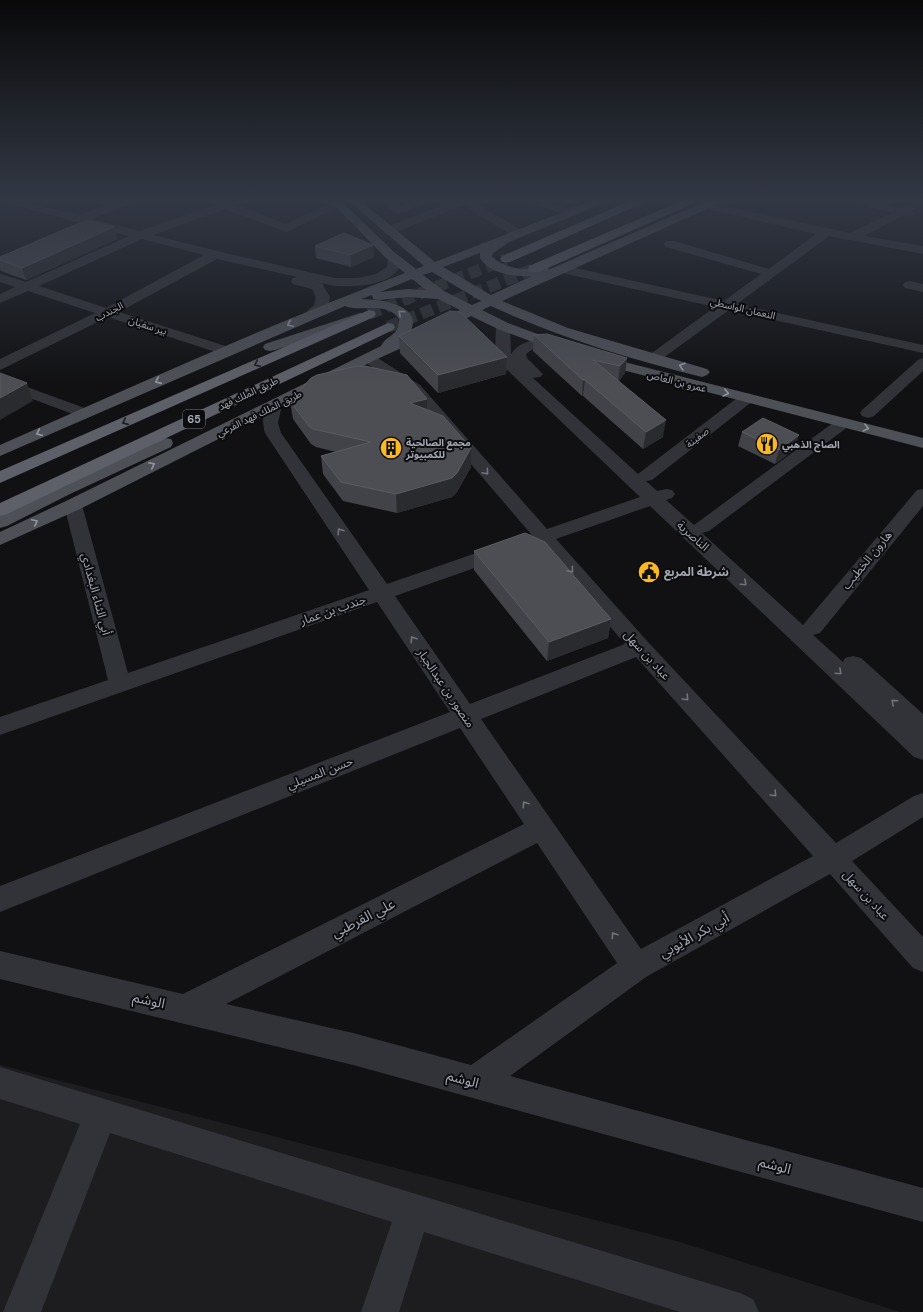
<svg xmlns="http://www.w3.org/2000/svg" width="923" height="1312" font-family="'DM Sans','Noto Sans Arabic',sans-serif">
	<rect width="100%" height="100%" fill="#111113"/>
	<path fill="#1d1d20" d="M0,1065L680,1242L900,1312H0Z"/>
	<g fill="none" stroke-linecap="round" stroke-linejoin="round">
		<g stroke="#2e2f33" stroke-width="12" stroke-dasharray="12 6" stroke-linecap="butt">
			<path d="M369,314L506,259"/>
			<path d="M388,327L534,269"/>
		</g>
		<g fill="#323338" fill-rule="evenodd">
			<path d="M3,201H21L78,215L119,201H134L133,203L91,219L140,231L215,205L213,203L215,201H242L241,203L236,205L286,224L334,201H342L344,203L342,205L287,232L225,209L153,235L221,252L335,278H358L376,274L387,267L388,260L384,255L386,252C394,250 400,256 401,264C393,286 356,287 336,286C328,285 320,282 312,281L322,283L330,297C329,300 329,304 328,307C324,315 312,321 304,319L302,316L314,305L316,297L312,289L293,284L291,281L293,278L297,277L217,259L119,312L232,348L234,351L232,354L227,355L222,354L108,317L0,370V359L95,313L28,291L0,303V294L15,287L0,282V274L26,282L129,236L5,203ZM142,239L204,255L106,308L39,286Z"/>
			<path d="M379,201H392L400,206L413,201H428L426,203L399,214L395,213Z"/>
			<path d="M454,201H472L523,231L525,234L523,237H515L463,205L394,233H386L384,230L386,227Z"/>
			<path d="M524,201H542L576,210L578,212L576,214L572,215L526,203Z"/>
			<path d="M854,201H871L900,208L915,201H923V205L911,211L914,214L912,216H902L864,236L923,246V254L829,236L737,304L923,345V353L729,310L659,361L654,362L649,361L647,358L649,355L715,307L562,273L557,272L556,269L557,266L562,265L724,301L761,274L666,247L664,244L666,241H674L769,269L816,234L700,207L698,205L700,203L704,202L850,233L891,213L855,203Z"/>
			<path d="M910,281L923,284V292L905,288L903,285L905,282Z"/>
			<path d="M503,322L508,323L510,326L511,354C521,339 540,338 556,342L558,345L556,348L533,349L526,354L527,358L543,374L540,377L533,378L638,474L741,395L747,393L753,395L755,398L753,401L652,480L646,481L657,491L666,489L672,490L675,494L672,498L666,500L694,525L837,420L843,418L849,420L851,423L849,426L709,531L702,533L803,625L917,490L923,489V506L820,633L813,635L843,662L845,658L853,656L861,658L923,714V760L914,757L650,506L556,539L648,642L836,843L914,796L923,793V817L852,861L923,937V972L913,968L830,874L646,977L510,1076L923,1188V1222L353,1065L0,979V951L183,994L524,824L460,728L0,912V886L450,712L377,602L0,735V717L108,680L64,505L66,501L73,499L80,501L82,505L128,673L369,590L265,433C262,423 262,411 268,402L274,400L280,402L282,405L278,423L281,433L387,584L531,534L408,391L363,361L361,358L363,355L368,354L373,355L420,385L547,529L640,497L505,368L495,352L496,326L498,323ZM540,545L625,644L470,704L395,596ZM636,657L813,856L641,949L481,719ZM537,843L617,963L471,1065L353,1033L226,1004Z"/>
			<path d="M923,358V371L874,416L868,418L862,416L860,413L862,410L918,360Z"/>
			<path d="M0,377L90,410L92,413L90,416L84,418L78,416L0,387Z"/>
			<path d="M0,1067L740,1293L753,1299L759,1312H680L424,1232L399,1312H361L392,1222L110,1133L41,1312H3L80,1124L0,1099Z"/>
		</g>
		<g fill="#4e5057" fill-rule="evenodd">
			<path d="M330,201H341L394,252L416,269L424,266L349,201H361L435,262L591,201H605L604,203L509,242L493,253L492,257C504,267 519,270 534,269C540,268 545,267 550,269L707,201H721L720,203L502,301L568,328L707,369L710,372L707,375L702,377C630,359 558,337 491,306L482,310L508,323L567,345L569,348L567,351L562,352L557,351L498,329L471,316L373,361L80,509L0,545V532L66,501L381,346C387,334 399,337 399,319C386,300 360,313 345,306L0,456V445C134,386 268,325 405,273L386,258ZM480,253V258C490,274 514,277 532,276L491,295L443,267ZM432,272L481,301L472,305L444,291L423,275ZM412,279L426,290L408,289L380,292ZM372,295L373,299L378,300L361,299ZM408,297L438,299L460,310L409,334C423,311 396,303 378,300Z"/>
			<path d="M360,313L365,314L367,317L365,320L275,350L270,351L265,350L263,347L265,344Z"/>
			<path d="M597,355L923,438V448L592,362L590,359L592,356Z"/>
			<path d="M165,438L171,439L173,443L171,447L70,494L7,526L0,528V515L58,486Z"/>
		</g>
		<g fill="#5e6069" fill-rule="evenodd">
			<path d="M630,201H645L643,203L510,262H502L500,259L502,256Z"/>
			<path d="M681,201H696L694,203L539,272H529L528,269L529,266Z"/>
			<path d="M369,310L374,311L376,314L374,317L0,483V471Z"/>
			<path d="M388,323L393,324L395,327L393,330L7,514L0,516V503Z"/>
		</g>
	</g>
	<g fill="#424348">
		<path d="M114,227L117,239L26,280L1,271L0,269V257Z"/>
		<path d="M315,246L374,257L351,267L316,258Z"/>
		<path d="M534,335L627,358L625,373L619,381L663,437L643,449L583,396H582L533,351Z"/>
		<path d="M399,336L507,357L506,374L438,393L400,353Z"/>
		<path d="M427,399L428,410L471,467L457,492L452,497L397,513L343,501L323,474L321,456L336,452L316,447L311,444L293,419L290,401Z"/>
		<path d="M742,432L795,449L775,464L738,446Z"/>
		<path d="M474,551L611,619L608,638L547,661L474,570Z"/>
	</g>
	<g fill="#2a2b2e">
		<path d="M114,227L117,239L26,280L22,268Z"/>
		<path d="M373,245L374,257L351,267L350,255Z"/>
		<path d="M507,357L506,374L438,393V375Z"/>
		<path d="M627,358L625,373L618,382L620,366Z"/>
		<path d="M583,380H585L583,396H582Z"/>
		<path d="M27,383L33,401L0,420V398Z"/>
		<path d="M427,399L428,417L410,403Z"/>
		<path d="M666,420L663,437L643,449L646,432Z"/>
		<path d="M799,435L795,449L775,464L779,450Z"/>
		<path d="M471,448V467L457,492L452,497L397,513L396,494Z"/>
		<path d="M611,619L608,638L547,661L549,642Z"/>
	</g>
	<g fill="#4d4e54" stroke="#5a5c63">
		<path d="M86,220L114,227L22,268L0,260V257Z"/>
		<path d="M344,233L373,245L350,255L315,246Z"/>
		<path d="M450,311L460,312L507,357L438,375L399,336Z"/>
		<path d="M547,334L627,358L620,366L593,360L666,420L646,432L585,380H583L534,335Z"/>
		<path d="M357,366H365L407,375L427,399L410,403L443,416L471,448L457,473L452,478L396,494L341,482L321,456L371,442L313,429L309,426L290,401L311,378L317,375Z"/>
		<path d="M0,373L27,383L0,398Z"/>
		<path d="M763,418L799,435L779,450L742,432Z"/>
		<path d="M525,533L545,542L611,619L549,642L474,551Z"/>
	</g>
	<defs><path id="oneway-chevron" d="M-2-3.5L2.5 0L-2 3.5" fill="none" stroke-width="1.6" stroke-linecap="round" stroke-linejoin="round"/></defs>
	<g stroke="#9196a1">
		<use href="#oneway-chevron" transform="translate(401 313) rotate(-137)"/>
		<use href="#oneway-chevron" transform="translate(290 324) rotate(157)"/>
		<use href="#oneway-chevron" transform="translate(682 366) rotate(-164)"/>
		<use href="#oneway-chevron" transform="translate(158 381) rotate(156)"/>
		<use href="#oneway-chevron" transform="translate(726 393) rotate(14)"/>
		<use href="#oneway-chevron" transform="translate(866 428) rotate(14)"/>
		<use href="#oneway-chevron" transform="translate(39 433) rotate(156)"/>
		<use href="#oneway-chevron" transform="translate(152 465) rotate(-26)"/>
		<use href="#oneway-chevron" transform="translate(35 522) rotate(-25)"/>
	</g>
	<g stroke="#1c1d20">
		<use href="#oneway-chevron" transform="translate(257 364) rotate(156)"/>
		<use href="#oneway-chevron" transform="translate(125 422) rotate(156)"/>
	</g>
	<g stroke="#70737c">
		<use href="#oneway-chevron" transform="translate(486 472) rotate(49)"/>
		<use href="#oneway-chevron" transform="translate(340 531) rotate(-124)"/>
		<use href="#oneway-chevron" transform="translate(571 570) rotate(49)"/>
		<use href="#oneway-chevron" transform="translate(744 583) rotate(43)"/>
		<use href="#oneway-chevron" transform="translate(413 639) rotate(-124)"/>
		<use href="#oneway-chevron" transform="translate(839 672) rotate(43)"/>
		<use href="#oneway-chevron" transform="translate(686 698) rotate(47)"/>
		<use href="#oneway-chevron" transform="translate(894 702) rotate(-138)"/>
		<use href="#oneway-chevron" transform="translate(774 794) rotate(47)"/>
		<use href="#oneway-chevron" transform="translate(525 804) rotate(-124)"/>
		<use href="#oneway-chevron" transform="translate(614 935) rotate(-124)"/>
	</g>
	<linearGradient id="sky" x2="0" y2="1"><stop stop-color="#09090a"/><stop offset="0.52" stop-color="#323844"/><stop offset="1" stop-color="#323844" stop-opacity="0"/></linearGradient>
	<rect width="923" height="384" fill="url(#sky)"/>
	<defs>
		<g id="restaurant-disc" transform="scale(1.15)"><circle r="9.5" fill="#fab822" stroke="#0c0c0e"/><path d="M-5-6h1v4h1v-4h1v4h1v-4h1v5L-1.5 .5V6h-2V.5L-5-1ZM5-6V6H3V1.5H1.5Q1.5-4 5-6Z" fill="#111"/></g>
		<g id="building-disc" transform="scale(1.15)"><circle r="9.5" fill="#fab822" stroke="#0c0c0e"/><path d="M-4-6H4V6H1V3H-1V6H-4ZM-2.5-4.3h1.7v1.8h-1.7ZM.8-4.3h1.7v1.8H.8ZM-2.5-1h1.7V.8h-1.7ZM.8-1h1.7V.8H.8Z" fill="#111"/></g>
		<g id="civic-disc" transform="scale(1.15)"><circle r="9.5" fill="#fab822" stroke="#0c0c0e"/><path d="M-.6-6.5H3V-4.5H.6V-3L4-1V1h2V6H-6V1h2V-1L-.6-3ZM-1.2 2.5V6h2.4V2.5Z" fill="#111"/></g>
	</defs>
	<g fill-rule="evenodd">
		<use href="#restaurant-disc" x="767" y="444"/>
		<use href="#building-disc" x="391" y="448"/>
		<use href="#civic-disc" x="649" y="572"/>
	</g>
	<g text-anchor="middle" stroke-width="4" stroke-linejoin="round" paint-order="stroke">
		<g font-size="10" fill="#a2a7b4" stroke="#0c0c0e">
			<text transform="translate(743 308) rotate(13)" y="4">النعمان الواسطي</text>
			<text transform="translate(109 311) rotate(-27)" y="4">الجندب</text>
			<text transform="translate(148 325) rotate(18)" y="4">بير سفيان</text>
			<text transform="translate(677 381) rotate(14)" y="4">عمرو بن العاص</text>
			<text transform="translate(248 393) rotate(-25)" y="4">طريق الملك فهد</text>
			<text transform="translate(259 413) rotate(-26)" y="4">طريق الملك فهد الفرعي</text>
			<text transform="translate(697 437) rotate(-38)" y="4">صفينة</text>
		</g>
		<g font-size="10" font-weight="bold" fill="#a2a7b4" stroke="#0c0c0e" text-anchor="start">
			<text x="406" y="446">مجمع الصالحية<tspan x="406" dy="12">للكمبيوتر</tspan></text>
			<text x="782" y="448">الصاج الذهبي</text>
		</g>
		<rect fill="#0c0c0e" stroke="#757882" stroke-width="1" x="183" y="410" width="22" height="18" rx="3"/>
		<g font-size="11" font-weight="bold" fill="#a2a7b4">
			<text x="194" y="423">65</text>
		</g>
		<g font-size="12" fill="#a2a7b4" stroke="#0c0c0e">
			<text transform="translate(693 536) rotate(42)" y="4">الناصرية</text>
			<text transform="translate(867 560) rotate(-51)" y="4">هارون الخطيب</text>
			<text transform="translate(96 594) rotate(75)" y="4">أبي الثناء البغدادي</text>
			<text transform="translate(333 610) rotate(-19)" y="4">جندب بن عمار</text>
			<text transform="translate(647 655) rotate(48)" y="4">عباد بن سهل</text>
			<text transform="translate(446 688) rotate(56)" y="4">منصور بن عبدالجبار</text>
			<text transform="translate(320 773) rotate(-21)" y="4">حسن المسيلي</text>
			<text transform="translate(866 895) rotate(48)" y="4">عباد بن سهل</text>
		</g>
		<g font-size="12" font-weight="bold" fill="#a2a7b4" stroke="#0c0c0e" text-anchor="start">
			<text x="664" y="576">شرطة المربع</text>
		</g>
		<g font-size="14" fill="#a2a7b4" stroke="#0c0c0e">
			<text transform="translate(363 918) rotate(-27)" y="5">علي القرطبي</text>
			<text transform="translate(694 935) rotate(-29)" y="5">أبي بكر الأيوبي</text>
			<text transform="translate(149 1000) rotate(13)" y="5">الوشم</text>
			<text transform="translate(463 1079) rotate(16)" y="5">الوشم</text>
			<text transform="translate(775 1165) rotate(15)" y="5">الوشم</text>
		</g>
	</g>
</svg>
